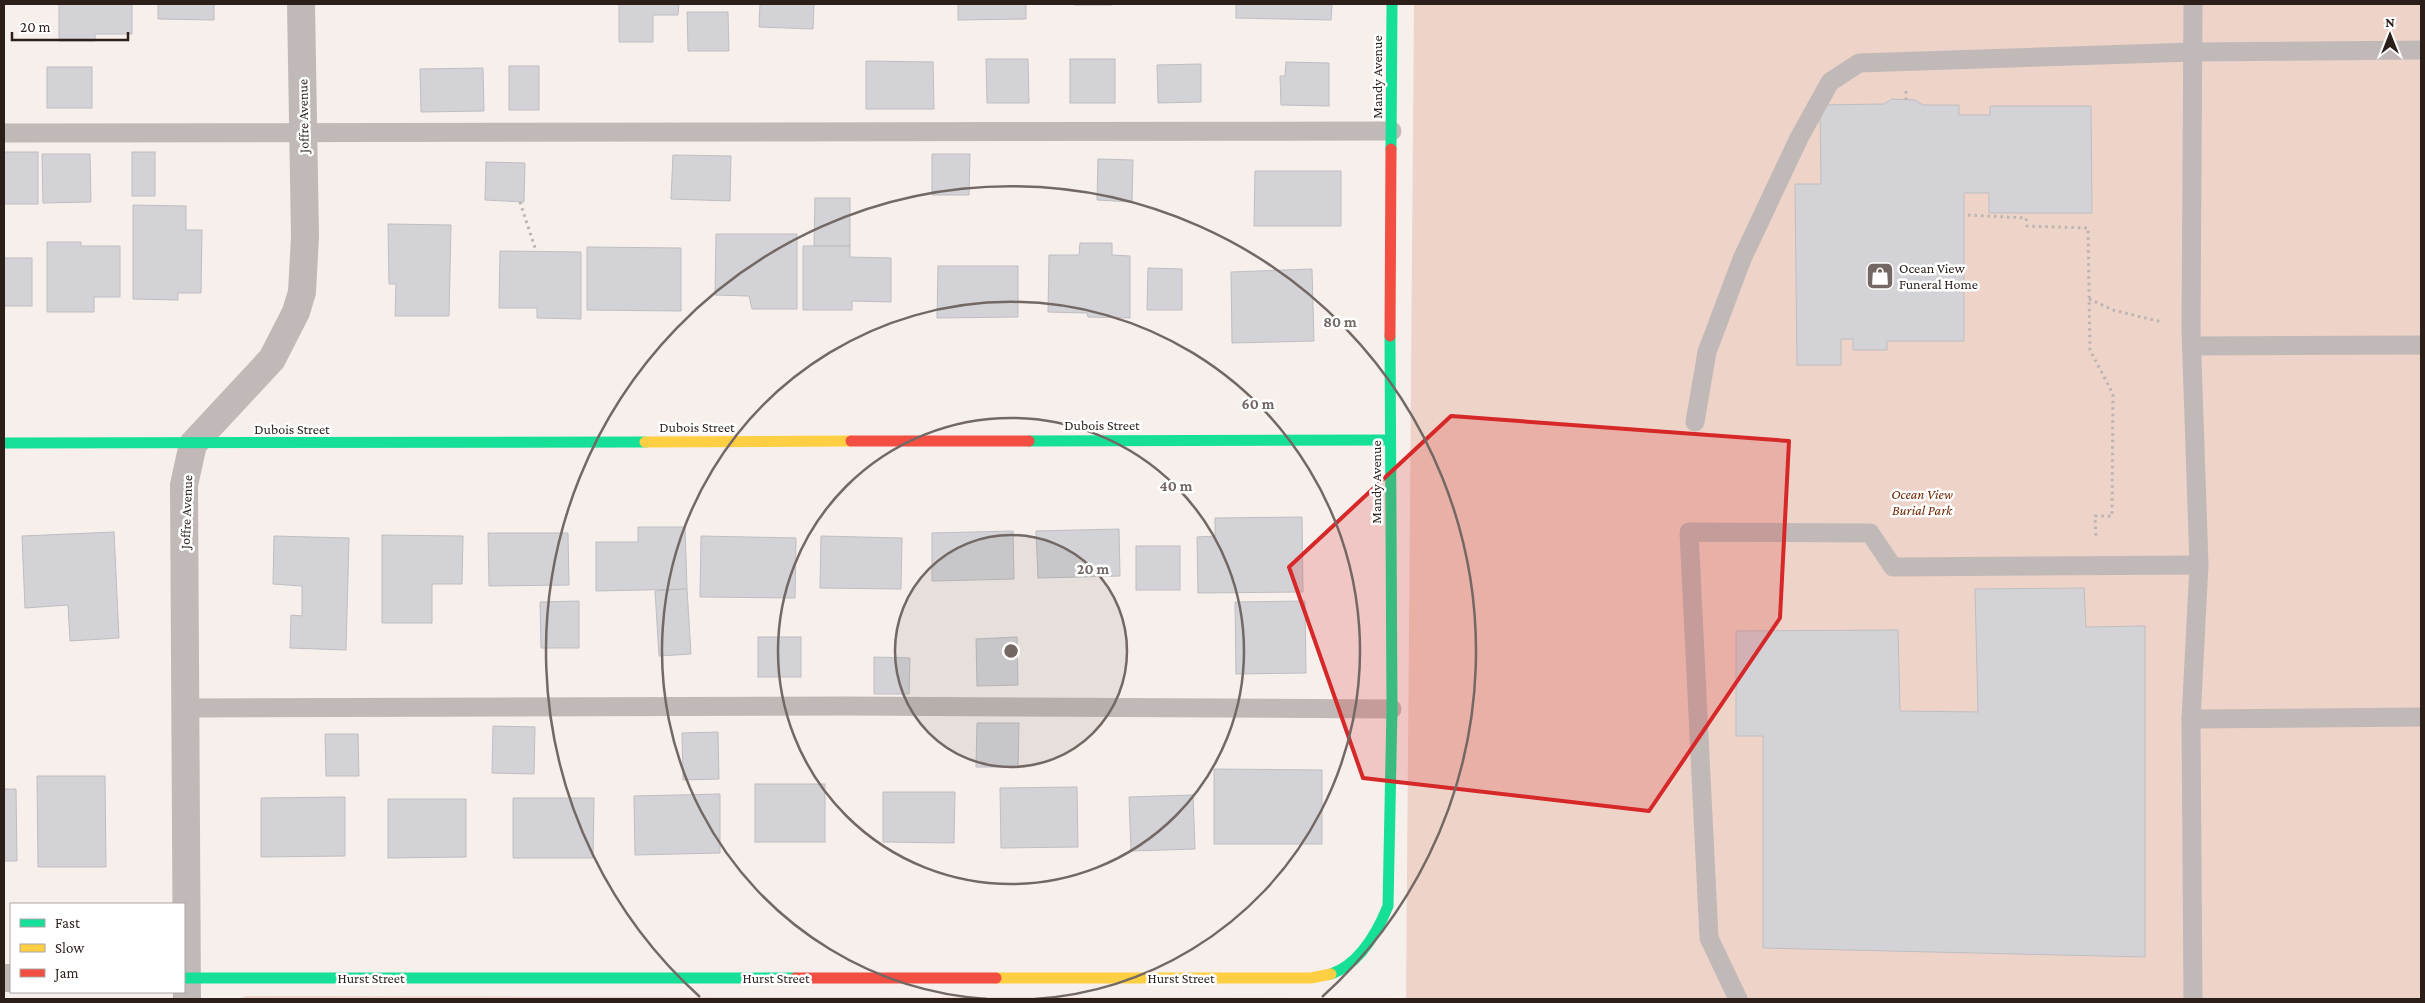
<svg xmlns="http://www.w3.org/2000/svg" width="2425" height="1003" font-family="'Crimson Pro',serif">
	<rect width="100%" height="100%" fill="#f7efec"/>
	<path fill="#eed3c9" d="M1414,4H2421V999H236L247,996L1406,998Z"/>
	<g fill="#d3d3d7" stroke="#bebec2">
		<path d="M59,4H132V34H95V41H59Z"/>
		<path d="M158,4H214V20L158,19Z"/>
		<path d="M619,4H679L678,15H653V42H619Z"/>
		<path d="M760,4H814L813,29L759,27Z"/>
		<path d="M958,4H1026V19L958,20Z"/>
		<rect x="1075" y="4" width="36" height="1"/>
		<path d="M1236,4H1332L1331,20L1236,18Z"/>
		<path d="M687,12H728L729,51H688Z"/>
		<path d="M986,59H1028L1029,103H987Z"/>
		<rect x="1070" y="59" width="45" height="44"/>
		<path d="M866,61L933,62L934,109H866Z"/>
		<path d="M1286,62L1329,63V106L1281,105L1280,76H1285Z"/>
		<path d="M1201,64V102L1158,103L1157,65Z"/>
		<rect x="509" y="66" width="30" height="44"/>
		<rect x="47" y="67" width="45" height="41"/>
		<path d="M483,68L484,111L421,112L420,69Z"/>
		<path d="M1892,99L1915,100L1923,105H1959V115H1990V106H2091L2092,213H1989V193H1964V341H1887V350H1853V339H1841V365H1797L1795,184H1821L1820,105L1884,104Z"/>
		<rect x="4" y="152" width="34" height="52"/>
		<rect x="132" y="152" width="23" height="44"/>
		<path d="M42,154H90L91,202L43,203Z"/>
		<path d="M932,154H970L969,195H932Z"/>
		<path d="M673,155L731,156L730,201L671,199Z"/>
		<path d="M1098,159L1133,160L1132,202L1097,200Z"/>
		<path d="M486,162L525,163L524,202L485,200Z"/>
		<path d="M1255,171H1341V226H1254Z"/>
		<path d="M815,198H850V246H814Z"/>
		<path d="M133,205L186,206V230H202L201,293H178V300L133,299Z"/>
		<path d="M388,224L451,225L449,316H395L396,284H389Z"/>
		<path d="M716,234H797V309H752L749,296L715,295Z"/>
		<path d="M47,242H81V246H120V297H94V312H47Z"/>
		<path d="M1080,243H1112V255L1130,256V318L1088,317L1087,313L1048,312L1049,255H1079Z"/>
		<path d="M803,246H850V257L891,258V302L852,301V310H803Z"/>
		<path d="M587,247L681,248V311L587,310Z"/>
		<path d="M500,251L581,252V319L537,318V308H499Z"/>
		<rect x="4" y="258" width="28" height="48"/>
		<path d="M938,266H1018V317L937,318Z"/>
		<path d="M1148,268L1182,269V310H1147Z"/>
		<path d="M1312,269L1314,341L1232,343L1231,272Z"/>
		<path d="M1302,517L1303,592L1198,593L1197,537L1215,536V518Z"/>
		<path d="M638,527H685L687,589L596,591V542H638Z"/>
		<path d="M1119,529L1120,576L1038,578L1036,531Z"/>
		<path d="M1013,531L1014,579L932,581V533Z"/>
		<path d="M114,532L119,638L70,641L68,605L25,608L22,536Z"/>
		<path d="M488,533H568L569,585L489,586Z"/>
		<path d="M382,535L463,536L462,584H432V623H382Z"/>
		<path d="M274,536L349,538L346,650L290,648L291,615L302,616V586L273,584Z"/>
		<path d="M701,536L796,538L795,598L700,597Z"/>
		<path d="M821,536L902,538L901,589L820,588Z"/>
		<rect x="1136" y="546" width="44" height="44"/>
		<path d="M2084,588L2086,627L2145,626V957L1763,948V736H1736V631L1898,630L1900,711L1978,712L1975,589Z"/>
		<path d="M687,589L691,654L659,656L655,591Z"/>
		<path d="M579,601V648H541L540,602Z"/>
		<path d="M1305,601L1306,673L1236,674L1235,602Z"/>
		<rect x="758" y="637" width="43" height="40"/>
		<path d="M1017,637L1018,685L977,686L976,639Z"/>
		<path d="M874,657L910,658L909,694H874Z"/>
		<path d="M977,723H1019L1018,767H976Z"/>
		<path d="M493,726L535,727L534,774L492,773Z"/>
		<path d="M718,732L719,779L683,780L682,733Z"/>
		<path d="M325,734H358L359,776H326Z"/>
		<path d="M1214,769L1322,770V844H1214Z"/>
		<path d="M37,776H105L106,867H38Z"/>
		<rect x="755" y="784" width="70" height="58"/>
		<path d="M1077,787L1078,847L1001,848L1000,788Z"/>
		<path d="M4,789H16L17,861H4Z"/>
		<path d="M883,792H955L954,843L883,842Z"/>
		<path d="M720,794V853L635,855L634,796Z"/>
		<path d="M1193,795L1195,849L1131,851L1129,797Z"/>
		<path d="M345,797V856L261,857V798Z"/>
		<path d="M513,798H594L593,858H513Z"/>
		<path d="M388,799H466V857L388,858Z"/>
	</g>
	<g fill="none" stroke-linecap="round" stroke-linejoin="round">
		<g stroke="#bab4b2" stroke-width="3" stroke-dasharray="2.5 4" stroke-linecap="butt">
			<path d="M1906,91V100"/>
			<path d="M520,202L536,251"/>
			<path d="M1968,215L2026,218L2027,226L2088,228L2090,350L2113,394L2112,516H2095L2096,537"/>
			<path d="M2089,299L2113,310L2162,322"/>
		</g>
		<g stroke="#c0b9b7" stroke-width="19">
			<path d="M4,133L1392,131"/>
			<path d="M2193,346L2421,345"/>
			<path d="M1695,422L1707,352L1742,259L1799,138L1830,82L1859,63L2193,52L2421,50"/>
			<path d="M186,708L846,706L1392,709"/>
			<path d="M2191,719L2421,717"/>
			<path d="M1738,999L1709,938L1689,532L1870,533L1893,567L2199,565"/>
			<path d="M2193,999L2191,719L2199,565L2191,330L2193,4"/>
		</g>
		<g stroke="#c0b9b7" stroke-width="28">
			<path d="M4,978H11"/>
			<path d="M187,999L184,485L193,444L272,359L296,312L302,292L305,237L301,4"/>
		</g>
		<g stroke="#16e098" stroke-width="11">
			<path d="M1391,149L1392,4"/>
			<path d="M1029,441L1390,440"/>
			<path d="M4,443L645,442"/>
			<path d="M1331,974C1360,964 1377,933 1388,906L1392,709L1390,336"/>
			<path d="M184,978H795"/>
		</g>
		<g stroke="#ffcf43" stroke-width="11">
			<path d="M645,442L851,441"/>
			<path d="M996,978H1311L1331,974"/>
		</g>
		<g stroke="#f24e42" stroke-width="11">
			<path d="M1390,336L1391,149"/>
			<path d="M851,441H1029"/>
			<path d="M795,978H996"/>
		</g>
	</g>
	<path fill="#d62828" fill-opacity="0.2" stroke="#d62828" stroke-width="4" stroke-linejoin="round" d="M1451,416L1789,441L1780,618L1649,811L1363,778L1289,567Z"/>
	<circle cx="1011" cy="651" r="116" fill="#736864" fill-opacity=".12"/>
	<g fill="none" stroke="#736864" stroke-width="2.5">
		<circle cx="1011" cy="651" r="116"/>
		<circle cx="1011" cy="651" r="233"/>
		<path d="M987 999A349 349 0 1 1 1035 999"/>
		<path d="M700 997A465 465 0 1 1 1322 997"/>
	</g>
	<defs>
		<g id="shop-square" transform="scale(1.4375)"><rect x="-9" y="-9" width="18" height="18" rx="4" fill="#736864" stroke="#fff"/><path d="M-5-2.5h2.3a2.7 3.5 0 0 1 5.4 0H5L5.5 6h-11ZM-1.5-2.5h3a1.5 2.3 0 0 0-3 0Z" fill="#fff"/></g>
	</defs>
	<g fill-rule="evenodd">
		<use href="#shop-square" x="1880" y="276"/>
	</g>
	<g text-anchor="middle" stroke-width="5" stroke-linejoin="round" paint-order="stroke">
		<g font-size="14" fill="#2c1f1a" stroke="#fff">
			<text transform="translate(1377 77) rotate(-90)" y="5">Mandy Avenue</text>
			<text transform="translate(303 116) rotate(-91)" y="5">Joffre Avenue</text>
			<text x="1102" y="430">Dubois Street</text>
			<text x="697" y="432">Dubois Street</text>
			<text x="292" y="434">Dubois Street</text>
			<text transform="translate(1376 482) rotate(-90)" y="5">Mandy Avenue</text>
			<text transform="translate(186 512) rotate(-88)" y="5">Joffre Avenue</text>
			<text x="371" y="983">Hurst Street</text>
			<text x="776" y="983">Hurst Street</text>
			<text x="1181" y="983">Hurst Street</text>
		</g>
		<g font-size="14" fill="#2c1f1a" stroke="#fff" text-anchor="start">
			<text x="1899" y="273">Ocean View<tspan x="1899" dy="16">Funeral Home</tspan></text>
		</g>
		<g font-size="14" font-style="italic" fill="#702601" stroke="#fff">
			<text x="1922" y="499">Ocean View<tspan x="1922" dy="16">Burial Park</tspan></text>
		</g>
	</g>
	<circle cx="1011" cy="651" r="8" fill="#736864" stroke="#fff" stroke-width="2.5"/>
	<g font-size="15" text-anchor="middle" font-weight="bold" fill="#736864" stroke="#fff" stroke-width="5" stroke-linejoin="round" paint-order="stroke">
		<text x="1340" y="327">80 m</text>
		<text x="1258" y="409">60 m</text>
		<text x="1176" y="491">40 m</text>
		<text x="1093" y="574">20 m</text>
	</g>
	<rect width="2425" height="1003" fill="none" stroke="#2c1f1a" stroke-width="10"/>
	<rect x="10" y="903" width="175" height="90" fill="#ffffff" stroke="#aba5a3"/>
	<rect x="20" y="919" width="25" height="8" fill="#16e098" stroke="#aba5a3"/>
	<text x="55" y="928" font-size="15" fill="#2c1f1a">Fast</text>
	<rect x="20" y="944" width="25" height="8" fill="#ffcf43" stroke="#aba5a3"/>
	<text x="55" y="953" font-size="15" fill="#2c1f1a">Slow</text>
	<rect x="20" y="969" width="25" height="8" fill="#f24e42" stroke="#aba5a3"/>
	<text x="55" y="978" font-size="15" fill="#2c1f1a">Jam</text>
	<g transform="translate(2390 35)" stroke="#ffffff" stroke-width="4" paint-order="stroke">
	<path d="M0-4L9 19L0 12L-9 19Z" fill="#2c1f1a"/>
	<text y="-8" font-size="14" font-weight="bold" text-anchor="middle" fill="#2c1f1a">N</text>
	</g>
	<path d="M12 32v8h116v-8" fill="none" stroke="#2c1f1a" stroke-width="2.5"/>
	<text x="20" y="32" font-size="15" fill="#2c1f1a" stroke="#ffffff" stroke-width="4" paint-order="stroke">20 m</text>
</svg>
